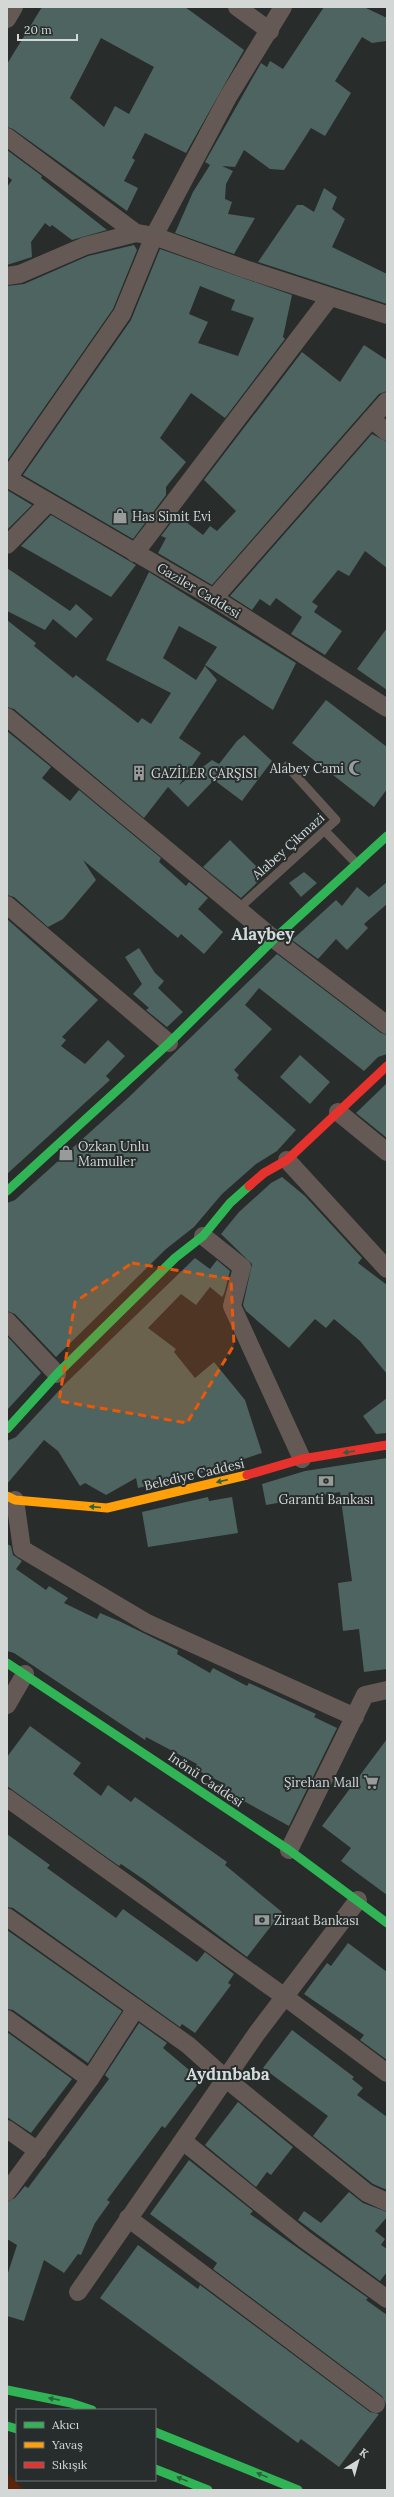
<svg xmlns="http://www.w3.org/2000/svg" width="394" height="2497" font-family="Lora,serif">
	<rect width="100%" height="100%" fill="#282c2b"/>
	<path fill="#5a230b" d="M7,2473L24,2490H7Z"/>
	<g fill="#4d6460" fill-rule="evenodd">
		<path d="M42,7H185L244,50L186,153L145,133L132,158L135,160L124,181L138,188L127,211L13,129L7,127V64ZM101,38L154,67L129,114L115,106L104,127L70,98Z"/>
		<path d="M324,7H364L387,18L386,41L372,43L362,37L335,81L351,93L325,136L311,128L284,170L270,169L244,150L235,167L222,166L233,171L226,184L225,199L232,202L228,214L255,218L234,254L175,233L193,192L210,165L205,162L261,63L267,67L270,61L283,69Z"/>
		<path d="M7,150L42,176L41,178L107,230L72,240L52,225L50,227L45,223L31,242L32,257L7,265V187L12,180L7,176Z"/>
		<path d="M324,188L337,197L332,209L345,219L332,247L387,274V304L258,262L297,205H303L314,212Z"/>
		<path d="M134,245L137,250L113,309L7,461V286L24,284L88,256Z"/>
		<path d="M160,249L292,295L283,337L285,339L225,418L191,393L160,438L186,462L166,487V495L133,539L23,475L131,320ZM200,286L235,300L231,310L254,318L238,356L198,343L208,322L189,314Z"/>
		<path d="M364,345L387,360V391L379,394L212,585L158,553L166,538L161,536L177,515L203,535L210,526L217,531L236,511L204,480L302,352L340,382Z"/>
		<path d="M372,434L387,442V568L365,551L349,576L338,570L312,602L318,606L314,612L342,631L325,655L291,634L302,617L276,598L270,606L260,599L252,610L230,596Z"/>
		<path d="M7,490L32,505L7,530Z"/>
		<path d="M51,515L136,565L111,597L21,546Z"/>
		<path d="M7,568L70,611L76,604L93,619L76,638L53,619L45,630L7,611Z"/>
		<path d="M149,572L296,663L273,710L205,665L217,647L179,626L163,658L196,680L205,666L217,680L179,738L201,753L179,785L212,760L219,764L237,741L244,735L272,761L242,801L214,780L188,807L168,787L144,818L14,709L7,707V620L36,643L34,646L73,678L76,675L138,723L142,718L151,724L171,693L106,660Z"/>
		<path d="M387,628V690L357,669Z"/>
		<path d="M326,700L387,747V789L374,807L292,743Z"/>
		<path d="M7,731L51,767L42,778L70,801L79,790L161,858L159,862L186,886L189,882L208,898L198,909L223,932L204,954L181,934L178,938L83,860L96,880L63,919L48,927L14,897L7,895Z"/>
		<path d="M230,840L265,875L241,898L203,867Z"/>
		<path d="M304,872L317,883L301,897L289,883Z"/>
		<path d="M387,882V904L364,924L368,928L347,950L336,939L318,959L292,940L336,900L342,906L357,887L369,897Z"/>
		<path d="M7,919L98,1000L62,1037L66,1040L61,1046L85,1064L108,1040L125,1056L106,1076L110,1080L7,1174Z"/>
		<path d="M139,948L155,973L164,981L158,988L183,1012L167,1027L146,1010L149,1008L133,994L142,984L125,957Z"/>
		<path d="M277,954L381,1033L387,1035V1054L378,1057L364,1071L259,988L245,1005L272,1029L234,1070L239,1075L237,1078L296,1130L277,1151L256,1164L222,1194L194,1227L166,1249L56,1357L15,1314L7,1311V1203L15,1200L129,1097Z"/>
		<path d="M300,1055L330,1082L310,1104L280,1077Z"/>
		<path d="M387,1083V1138L356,1113Z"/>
		<path d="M282,1177L305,1196L362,1258L358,1263L387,1285V1374L360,1341L334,1319L326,1328L315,1319L289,1348L246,1311L243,1305L252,1264L221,1234L239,1212L271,1183Z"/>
		<path d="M195,1258L210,1269L217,1260L230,1271L224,1294L222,1297L210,1287L196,1305L181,1294L148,1328L176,1349L174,1352L195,1378L214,1362L245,1400L262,1453L201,1473L138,1488L136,1478L106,1495L85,1483L80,1486L58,1451L44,1440L7,1484V1441L16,1437L66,1383Z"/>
		<path d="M7,1336L41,1373L7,1410Z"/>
		<path d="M387,1398V1433L376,1434L363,1416Z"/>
		<path d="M387,1458V1669L364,1672L359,1629L343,1631L338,1583L352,1581L340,1492L266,1505L262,1484L305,1471Z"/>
		<path d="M208,1497L209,1501L232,1497L238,1533L148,1547L142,1512Z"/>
		<path d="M7,1544L11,1546L13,1555L22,1561L16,1569L46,1590L49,1586L68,1598L64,1603L97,1619L100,1613L119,1621L178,1650L177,1654L210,1673L213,1668L247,1686L249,1683L316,1714L314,1717L337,1728L289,1826L218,1787L221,1782L195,1769L197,1764L146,1737L145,1740L14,1653L7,1651Z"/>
		<path d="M30,1726L81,1763L73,1774L101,1796L108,1785L131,1802L135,1797L227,1862L225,1865L282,1912L247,1957L146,1881L121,1864L119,1866L7,1786V1757Z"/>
		<path d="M387,1739V1895L341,1861L351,1848L322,1826Z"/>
		<path d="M7,1834L50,1865L47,1868L116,1918L123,1909L197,1962L205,1952L234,1974L228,1983L231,1985L195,2033L182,2024L180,2027L13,1908L7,1907Z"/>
		<path d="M7,1930L122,2011L88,2063L13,2010L7,2009Z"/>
		<path d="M348,1943L387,1972V2060L360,2040L364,2035L304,1994L327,1963L331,1966Z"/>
		<path d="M139,2023L167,2043L163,2048L201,2080L165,2128L162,2126L107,2200L110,2202L95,2223L81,2255L78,2254L64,2273L44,2260L24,2321L7,2316V2276L17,2245L7,2239V2202L15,2198L25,2186L28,2188L109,2079L105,2075Z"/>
		<path d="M292,2030L354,2077L352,2079L363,2088L357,2095L387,2117V2190L373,2184L313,2136L328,2116L263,2068Z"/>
		<path d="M7,2032L72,2079L31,2133L7,2117Z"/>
		<path d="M238,2102L293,2147L271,2175L267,2172L256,2187L205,2145Z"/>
		<path d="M189,2160L253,2211L250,2214L368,2298L366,2300L387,2315L386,2404L382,2396L213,2269L217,2263L150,2214Z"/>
		<path d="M349,2192L363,2203L387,2212V2217L375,2231L385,2239L381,2245L387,2249V2272L380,2281L298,2220L304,2211L321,2223Z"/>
		<path d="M138,2245L198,2289L200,2285L370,2412L379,2414L339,2467L301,2439L298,2443L100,2298Z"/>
	</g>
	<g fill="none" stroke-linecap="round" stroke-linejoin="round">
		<g stroke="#645955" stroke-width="9">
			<path d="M325,831L357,864"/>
			<path d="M238,909L336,820L287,766"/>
		</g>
		<g stroke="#645955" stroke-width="18">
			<path d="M237,7L270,31"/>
			<path d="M7,19L14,7"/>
			<path d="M7,137L136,233L154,236L245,269L387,315"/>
			<path d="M7,276L20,274L85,246L136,233"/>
			<path d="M371,419L387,432"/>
			<path d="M7,478L214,598L387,708"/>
			<path d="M8,478L122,314L154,236L228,97L283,7"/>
			<path d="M7,545L48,503"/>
			<path d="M135,553L330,297"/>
			<path d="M214,598L387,401"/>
			<path d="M7,717L274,939L387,1025"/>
			<path d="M7,905L169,1043"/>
			<path d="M338,1112L387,1152"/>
			<path d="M287,1160L387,1269"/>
			<path d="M203,1236L242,1267L232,1306L302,1459"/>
			<path d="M7,1321L57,1374"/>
			<path d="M15,1500L22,1549L147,1623L355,1717"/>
			<path d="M7,1705L25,1674"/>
			<path d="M7,1798L285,1997L387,2073"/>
			<path d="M289,1850L365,1695L387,1690"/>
			<path d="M7,1917L188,2045L225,2078L367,2193L387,2202"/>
			<path d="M7,2019L90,2079"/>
			<path d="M7,2129L38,2151"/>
			<path d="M183,2141L304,2239L387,2299"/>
			<path d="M7,2192L90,2079L136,2008"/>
			<path d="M128,2218L376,2404"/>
			<path d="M78,2292L257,2033L358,1900"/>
		</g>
		<g stroke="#30b455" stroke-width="9">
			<path d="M7,1191L169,1043L274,939L387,836"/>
			<path d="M7,1429L57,1374L175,1258L203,1236L230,1203L249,1186"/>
			<path d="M7,1663L289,1850L387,1923"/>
			<path d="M7,2390L71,2403L92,2410"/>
			<path d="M7,2426L17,2429"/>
			<path d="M155,2432L298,2490"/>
			<path d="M155,2469L208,2490"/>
		</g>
		<path stroke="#ff9f0a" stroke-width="9" d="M7,1496L15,1500L107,1508L247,1475"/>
		<g stroke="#e5322d" stroke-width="9">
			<path d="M249,1186L264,1173L287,1160L387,1066"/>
			<path d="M247,1475L302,1459L387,1445"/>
		</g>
	</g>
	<defs><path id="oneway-solid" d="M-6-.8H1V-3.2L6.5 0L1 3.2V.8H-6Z"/></defs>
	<g fill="#2b633c">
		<use href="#oneway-solid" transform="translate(349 1452) rotate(171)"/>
		<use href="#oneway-solid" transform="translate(222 1481) rotate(167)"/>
		<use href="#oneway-solid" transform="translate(95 1507) rotate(-175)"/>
		<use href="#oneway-solid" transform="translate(54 2399) rotate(-169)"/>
		<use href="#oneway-solid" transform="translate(262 2475) rotate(-158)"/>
		<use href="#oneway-solid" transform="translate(182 2479) rotate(-158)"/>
	</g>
	<path fill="#e8590c" fill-opacity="0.2" stroke="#e8590c" stroke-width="3" stroke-dasharray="8 5" stroke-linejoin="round" d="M132,1263L231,1279L234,1345L187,1423L59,1401L75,1302Z"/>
	<defs>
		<g id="shop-bare" transform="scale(1.2)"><path d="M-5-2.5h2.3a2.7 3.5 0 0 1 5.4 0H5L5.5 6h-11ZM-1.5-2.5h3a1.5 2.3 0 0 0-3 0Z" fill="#979b9a" stroke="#272d2c" stroke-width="2.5" paint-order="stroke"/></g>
		<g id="mosque-bare" transform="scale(1.2)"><path d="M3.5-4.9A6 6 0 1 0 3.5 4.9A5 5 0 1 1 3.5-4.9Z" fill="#979b9a" stroke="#272d2c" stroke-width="2.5" paint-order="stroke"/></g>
		<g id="building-bare" transform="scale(1.2)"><path d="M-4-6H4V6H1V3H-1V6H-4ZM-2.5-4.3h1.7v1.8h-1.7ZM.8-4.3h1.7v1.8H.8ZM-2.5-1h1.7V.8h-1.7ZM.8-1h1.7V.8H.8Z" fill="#979b9a" stroke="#272d2c" stroke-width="2.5" paint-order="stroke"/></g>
		<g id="bank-bare" transform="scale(1.2)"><path d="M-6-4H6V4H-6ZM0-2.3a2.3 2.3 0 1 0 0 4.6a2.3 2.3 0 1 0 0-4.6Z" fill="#979b9a" stroke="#272d2c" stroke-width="2.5" paint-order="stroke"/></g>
		<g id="supermarket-bare" transform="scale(1.2)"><path d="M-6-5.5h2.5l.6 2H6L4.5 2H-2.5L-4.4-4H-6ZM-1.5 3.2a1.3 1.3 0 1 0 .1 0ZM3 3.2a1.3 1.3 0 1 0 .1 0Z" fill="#979b9a" stroke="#272d2c" stroke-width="2.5" paint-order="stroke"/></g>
	</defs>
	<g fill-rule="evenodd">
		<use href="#shop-bare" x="120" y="516"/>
		<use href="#mosque-bare" x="356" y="768"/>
		<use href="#building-bare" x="139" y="773"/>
		<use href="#shop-bare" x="66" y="1153"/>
		<use href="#bank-bare" x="326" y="1481"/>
		<use href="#supermarket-bare" x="371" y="1782"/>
		<use href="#bank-bare" x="262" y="1920"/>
	</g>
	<g text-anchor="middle" stroke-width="4" stroke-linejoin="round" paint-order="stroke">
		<g font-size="13" fill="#d3d7d6" stroke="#272d2c" text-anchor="start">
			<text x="132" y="521">Has Simit Evi</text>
			<text x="344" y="773" text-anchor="end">Alabey Cami</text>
			<text x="151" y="778">GAZİLER ÇARŞISI</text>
			<text x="78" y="1151">Ozkan Unlu<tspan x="78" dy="15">Mamuller</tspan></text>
			<text x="326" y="1504" text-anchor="middle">Garanti Bankası</text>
			<text x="359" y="1787" text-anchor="end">Şirehan Mall</text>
			<text x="274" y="1925">Ziraat Bankası</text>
		</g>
		<g font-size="13" fill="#d3d7d6" stroke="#272d2c">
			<text transform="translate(199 590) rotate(31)" y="5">Gaziler Caddesi</text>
			<text transform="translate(288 846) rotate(-42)" y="5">Alabey Çikmazi</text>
			<text transform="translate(194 1474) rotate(-13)" y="5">Belediye Caddesi</text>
			<text transform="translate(206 1779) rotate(34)" y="5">Inönü Caddesi</text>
		</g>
		<g font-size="17" font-weight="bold" fill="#d4dddb" stroke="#272d2c">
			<text x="263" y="940">Alaybey</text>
			<text x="228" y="2080">Aydınbaba</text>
		</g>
	</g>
	<rect width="394" height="2497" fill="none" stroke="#d3d7d6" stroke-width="16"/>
	<rect x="16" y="2409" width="140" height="72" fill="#272d2c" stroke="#6c7170"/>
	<rect x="24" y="2422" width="20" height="6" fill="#30b455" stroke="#6c7170"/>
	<text x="52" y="2429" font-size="12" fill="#d3d7d6">Akıcı</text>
	<rect x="24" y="2442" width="20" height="6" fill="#ff9f0a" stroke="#6c7170"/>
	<text x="52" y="2449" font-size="12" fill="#d3d7d6">Yavaş</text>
	<rect x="24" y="2462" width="20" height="6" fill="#e5322d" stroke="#6c7170"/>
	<text x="52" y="2469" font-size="12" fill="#d3d7d6">Sıkışık</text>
	<g transform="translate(358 2461) rotate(37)" stroke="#272d2c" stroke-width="3" paint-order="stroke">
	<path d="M0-3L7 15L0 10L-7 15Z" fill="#d3d7d6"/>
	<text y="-6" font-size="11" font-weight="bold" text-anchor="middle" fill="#d3d7d6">K</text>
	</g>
	<path d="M18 34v6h59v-6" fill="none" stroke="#d3d7d6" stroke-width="2"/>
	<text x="24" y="34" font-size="12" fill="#d3d7d6" stroke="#272d2c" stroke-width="3" paint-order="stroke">20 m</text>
</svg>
